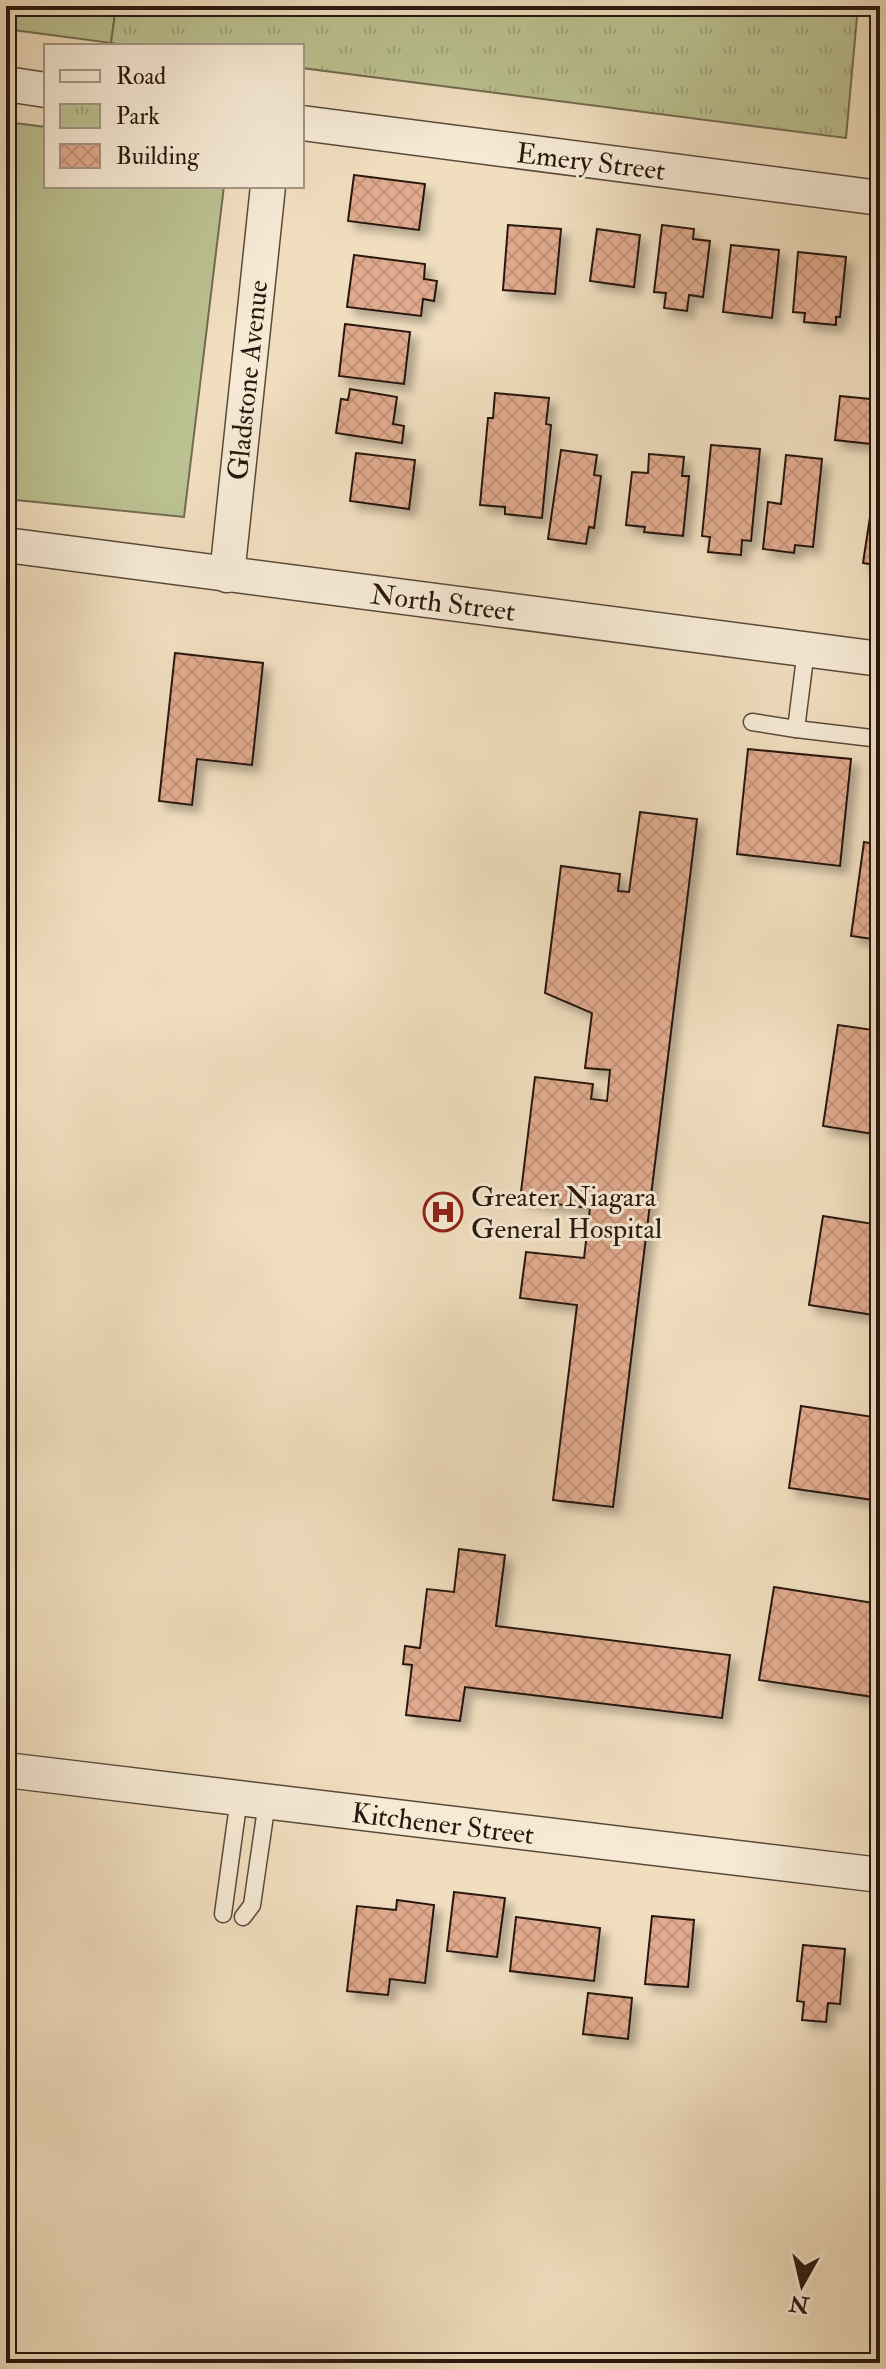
<svg xmlns="http://www.w3.org/2000/svg" width="886" height="2369" font-family="'IM FELL Double Pica',serif">
	<defs>
		<pattern id="park-tufts" width="24" height="20" patternUnits="userSpaceOnUse" patternTransform="scale(2)"><rect width="24" height="20" fill="#bbc191"/><path d="M3 7l-1-3M5 7V3M7 7l1-3M15 17l-1-3M17 17v-4M19 17l1-3" fill="none" stroke="#a1a57c"/></pattern>
		<pattern id="building-cross-hatch" width="8" height="8" patternUnits="userSpaceOnUse" patternTransform="scale(2)"><rect width="8" height="8" fill="#e1aa8e"/><path d="M0 0l8 8M0 8l8-8" fill="none" stroke="#c19279"/></pattern>
		<filter id="shadow"><feDropShadow dx="7" dy="7" stdDeviation="4" flood-color="#0004"/></filter>
	</defs>
	<rect width="100%" height="100%" fill="#f1debf"/>
	<filter id="stains"><feTurbulence type="fractalNoise" baseFrequency=".0025" numOctaves="4"/><feColorMatrix values="0 0 0 0 .2 0 0 0 0 .09 0 0 0 0 .02 0 0 0 .5 -.17"/></filter>
	<radialGradient id="worn" r=".72"><stop offset=".6" stop-color="#630" stop-opacity="0"/><stop offset="1" stop-color="#630" stop-opacity=".3"/></radialGradient>
	<g fill="#bbc191" stroke="#726c50" stroke-width="2">
		<path d="M6,6H116L111,43L6,29Z"/>
		<path d="M6,122L46,127V186H224L184,517L6,499Z"/>
	</g>
	<path fill="url(#park-tufts)" stroke="#726c50" stroke-width="2" d="M116,6H858L846,138L302,68V46H131L111,43Z"/>
	<g fill="url(#building-cross-hatch)" stroke="#28180f" stroke-width="2" filter="url(#shadow)">
		<path d="M875,66H880V126L870,125Z"/>
		<path d="M354,175L425,184L419,230L348,221Z"/>
		<path d="M508,225L561,229L555,294L503,290Z"/>
		<path d="M662,225L694,229L693,239L710,241L703,297L689,295L687,311L664,308L666,293L654,292Z"/>
		<path d="M597,229L640,235L634,287L590,281Z"/>
		<path d="M731,245L779,250L772,318L723,312Z"/>
		<path d="M798,252L846,257L840,317H836V325L804,322L805,313L793,312Z"/>
		<path d="M354,255L425,264L424,279L437,281L434,301L423,299L421,316L347,307Z"/>
		<path d="M345,324L410,332L404,384L339,376Z"/>
		<path d="M350,389L397,397L393,424L404,426L402,443L336,433L341,399L348,400Z"/>
		<path d="M495,393L549,398L546,424L551,425L542,518L505,514V507L480,505L488,418H493Z"/>
		<path d="M840,396L880,400V445L835,440Z"/>
		<path d="M711,445L760,449L751,541L742,540L741,555L708,552L710,537L702,536Z"/>
		<path d="M561,450L597,455L594,475L601,476L594,528L589,527L586,544L548,539Z"/>
		<path d="M356,453L415,460L409,509L350,501Z"/>
		<path d="M649,454L684,457L682,476H689L683,536L644,532L645,527L626,525L632,472L648,473Z"/>
		<path d="M786,455L822,459L813,547L795,545L794,553L763,549L768,502L781,504Z"/>
		<path d="M870,517L880,518V566L863,563Z"/>
		<path d="M175,653L263,663L252,765L197,759L192,805L159,801Z"/>
		<path d="M748,749L851,759L840,866L737,854Z"/>
		<path d="M640,812L697,819L613,1507L553,1500L577,1305L520,1298L526,1252L584,1258L590,1208L520,1200L535,1077L593,1084L591,1099L607,1101L610,1070L585,1068L592,1013L545,993L561,866L620,874L618,891L629,892Z"/>
		<path d="M864,842L880,845V940L851,936Z"/>
		<path d="M838,1025L880,1031V1135L823,1126Z"/>
		<path d="M823,1216L880,1225V1316L809,1305Z"/>
		<path d="M801,1406L880,1418V1501L789,1488Z"/>
		<path d="M459,1549L505,1555L496,1626L730,1655L722,1718L465,1687L460,1721L406,1715L412,1665L403,1664L405,1646L420,1648L427,1589L454,1592Z"/>
		<path d="M774,1587L880,1604V1698L759,1680Z"/>
		<path d="M454,1892L505,1898L497,1957L447,1951Z"/>
		<path d="M397,1900L434,1905L425,1983L390,1979L388,1995L347,1991L357,1906L396,1910Z"/>
		<path d="M652,1916L694,1920L688,1987L645,1984Z"/>
		<path d="M516,1917L600,1928L594,1981L510,1971Z"/>
		<path d="M803,1945L845,1949L840,2004L828,2003L826,2022L802,2020L804,2002L797,2001Z"/>
		<path d="M588,1993L632,1998L628,2039L583,2034Z"/>
	</g>
	<g fill="none" stroke-linecap="round" stroke-linejoin="round">
		<g stroke="#5a4a3b" stroke-width="19">
			<g id="service">
				<path d="M806,650L796,729L880,739"/>
				<path d="M752,722L796,729"/>
				<path d="M223,1914L239,1798"/>
				<path d="M243,1917L252,1905L267,1802"/>
			</g>
		</g>
		<g stroke="#5a4a3b" stroke-width="37">
			<g id="minor">
				<path d="M6,84L46,90"/>
				<path d="M302,123L880,198"/>
				<path d="M6,545L880,659"/>
				<path d="M227,575L268,186"/>
				<path d="M6,1770L880,1875"/>
			</g>
		</g>
		<use href="#service" stroke="#f6ead5" stroke-width="16"/>
		<use href="#minor" stroke="#f6ead5" stroke-width="34"/>
	</g>
	<defs>
		<g id="hospital-ring" transform="scale(2)"><circle r="9.5" fill="#f6ead5" stroke="#8f2418" stroke-width="1.5"/><path d="M-5-5h3v3.5h4V-5h3V5h-3V1.5h-4V5h-3Z" fill="#8f2418"/></g>
	</defs>
	<g fill-rule="evenodd">
		<use href="#hospital-ring" x="443" y="1212"/>
	</g>
	<g text-anchor="middle" stroke-width="6" stroke-linejoin="round" paint-order="stroke">
		<g font-size="28" fill="#28180f" stroke="#f6ead5">
			<text transform="translate(591 161) rotate(7)" y="10">Emery Street</text>
			<text transform="translate(247 380) rotate(-84)" y="10">Gladstone Avenue</text>
			<text transform="translate(443 602) rotate(7)" y="10">North Street</text>
			<text transform="translate(443 1823) rotate(7)" y="10">Kitchener Street</text>
		</g>
		<g font-size="28" fill="#28180f" stroke="#f6ead5" text-anchor="start">
			<text x="471" y="1206">Greater Niagara<tspan x="471" dy="32">General Hospital</tspan></text>
		</g>
	</g>
	<rect width="886" height="2369" fill="none" stroke="#f1debf" stroke-width="32"/>
	<rect x="8" y="8" width="870" height="2353" fill="none" stroke="#28180f" stroke-width="4"/>
	<rect x="16" y="16" width="854" height="2337" fill="none" stroke="#28180f" stroke-width="2"/>
	<rect x="44" y="44" width="260" height="144" fill="#f6ead5" stroke="#a49686" stroke-width="2"/>
	<rect x="60" y="70" width="40" height="12" fill="#f6ead5" stroke="#a49686" stroke-width="2"/>
	<text x="116" y="84" font-size="24" fill="#28180f">Road</text>
	<rect x="60" y="104" width="40" height="24" fill="url(#park-tufts)" stroke="#a49686" stroke-width="2"/>
	<text x="116" y="124" font-size="24" fill="#28180f">Park</text>
	<rect x="60" y="144" width="40" height="24" fill="url(#building-cross-hatch)" stroke="#a49686" stroke-width="2"/>
	<text x="116" y="164" font-size="24" fill="#28180f">Building</text>
	<g transform="translate(802 2285) rotate(188)" stroke="#f6ead5" stroke-width="6" paint-order="stroke">
	<path d="M0-6L14 30L0 20L-14 30Z" fill="#28180f"/>
	<text y="-12" font-size="22" font-weight="bold" text-anchor="middle" fill="#28180f">N</text>
	</g>
	<rect width="100%" height="100%" filter="url(#stains)"/>
	<rect width="100%" height="100%" fill="url(#worn)"/>
</svg>
